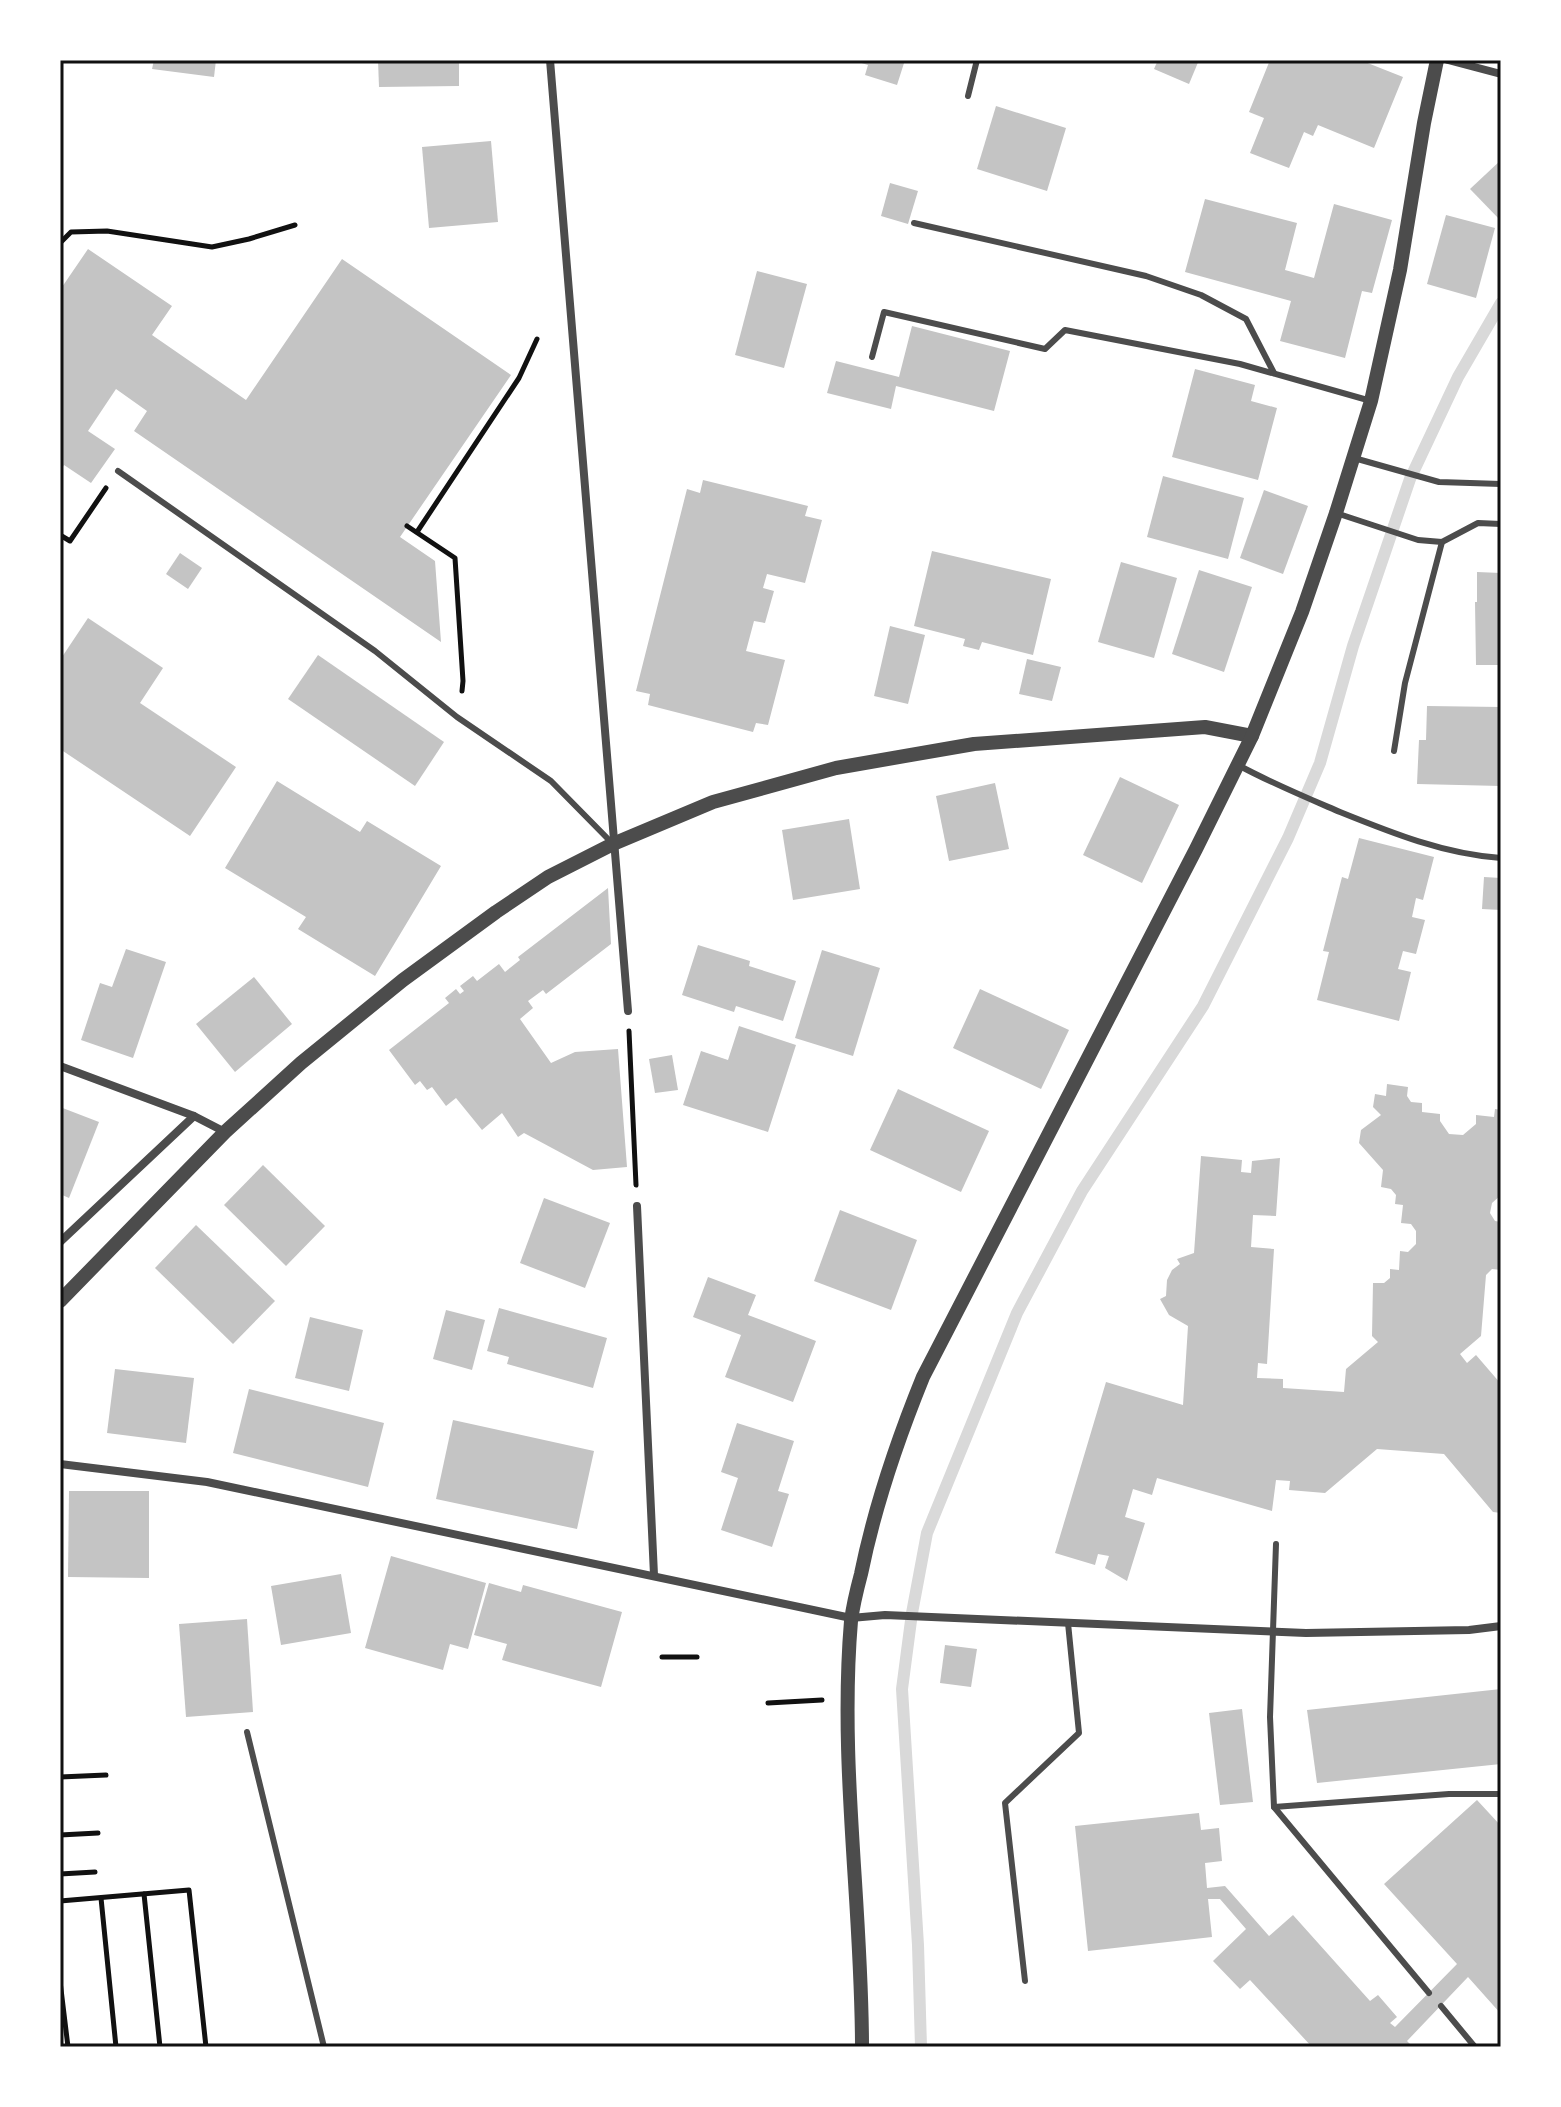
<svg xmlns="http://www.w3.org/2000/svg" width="1561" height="2107" font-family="'Source Sans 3',sans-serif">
	<rect width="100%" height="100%" fill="#fff"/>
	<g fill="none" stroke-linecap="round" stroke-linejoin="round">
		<path stroke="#d9d9d9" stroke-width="12" d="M921,2047L918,1945L902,1689L912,1613L927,1533L1017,1313L1082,1191L1203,1006L1288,838L1320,763L1353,646L1410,479L1458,377L1501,303"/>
	</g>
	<g fill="#c4c4c4">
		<path d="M154,60H216L214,77L152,69Z"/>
		<path d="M378,60H459V86L379,87Z"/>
		<path d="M905,60L897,85L865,75L868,65L855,61Z"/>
		<path d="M1158,60H1199L1189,84L1154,69Z"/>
		<path d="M1270,60H1360L1403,77L1374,148L1318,125L1313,136L1304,132L1289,168L1250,153L1264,118L1249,112Z"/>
		<path d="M996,106L1066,128L1047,191L977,169Z"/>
		<path d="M491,141L498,222L429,228L422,147Z"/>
		<path d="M1501,160V221L1470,189Z"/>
		<path d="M890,183L918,191L908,224L881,216Z"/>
		<path d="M1205,199L1297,223L1285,270L1314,278L1334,204L1392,220L1372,293L1362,291L1345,358L1280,341L1291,301L1185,272Z"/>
		<path d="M1446,215L1495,228L1476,298L1427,284Z"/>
		<path d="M88,249L172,306L152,335L246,400L342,259L511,375L400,537L435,561L441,642L134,431L147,411L116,389L88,431L115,449L91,483L64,465L60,472V290Z"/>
		<path d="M757,271L807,284L784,368L735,355Z"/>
		<path d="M912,326L1010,351L994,411L896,386L891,409L827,393L836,361L899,377Z"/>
		<path d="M1195,369L1255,385L1251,401L1277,408L1258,480L1172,457Z"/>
		<path d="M1163,476L1244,498L1228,559L1147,537Z"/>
		<path d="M703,480L808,506L805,516L822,520L805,583L767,574L763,588L774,591L765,623L754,621L746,651L785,660L768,725L756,723L753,732L648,705L650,694L636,691L687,489L700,493Z"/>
		<path d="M1264,490L1308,506L1283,574L1240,558Z"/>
		<path d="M932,551L1051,579L1033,655L982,642L979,650L963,646L965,639L914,626Z"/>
		<path d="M180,553L202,568L188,589L166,574Z"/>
		<path d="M1121,562L1177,578L1154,658L1098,642Z"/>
		<path d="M1199,570L1252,587L1224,672L1172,654Z"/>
		<path d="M1477,572L1501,573V665H1476L1475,602H1477Z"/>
		<path d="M88,618L163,668L140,703L236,767L190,836L60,749V660Z"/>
		<path d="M890,626L925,635L908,704L874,696Z"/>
		<path d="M318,655L444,742L415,786L288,699Z"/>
		<path d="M1027,659L1061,667L1052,701L1019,694Z"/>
		<path d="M1427,706L1501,707V786L1417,784L1419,740H1426Z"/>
		<path d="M1120,777L1179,805L1142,883L1083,855Z"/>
		<path d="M277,781L360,832L367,821L441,866L375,976L298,929L306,917L225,868Z"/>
		<path d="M995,783L1009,849L949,861L936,796Z"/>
		<path d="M849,819L860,889L793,900L782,830Z"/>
		<path d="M1359,838L1434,857L1423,900L1416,898L1412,917L1425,920L1416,954L1403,951L1398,969L1411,972L1399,1021L1317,1000L1329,952L1323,951L1342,877L1348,879Z"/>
		<path d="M1484,877L1501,878V910L1482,909Z"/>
		<path d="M608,888L611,944L546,994L543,990L528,1001L533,1008L520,1019L551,1063L575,1052L618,1049L627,1167L593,1170L524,1133L518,1137L502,1113L482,1130L456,1098L446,1106L432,1087L427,1090L420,1081L415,1085L389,1050L449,1003L445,998L456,989L460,994L464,991L460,986L473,976L477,981L499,964L505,972L520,960L518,957Z"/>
		<path d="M698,945L750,961L749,966L796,981L783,1021L736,1006L734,1012L682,995Z"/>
		<path d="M126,949L166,962L133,1058L81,1040L100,983L112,987Z"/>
		<path d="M822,950L880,968L853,1056L795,1038Z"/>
		<path d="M254,977L292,1024L235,1072L196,1024Z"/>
		<path d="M980,989L1069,1030L1041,1089L953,1048Z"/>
		<path d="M739,1026L796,1045L768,1132L683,1105L701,1051L728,1060Z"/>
		<path d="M672,1055L678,1090L655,1093L649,1059Z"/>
		<path d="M1387,1084L1408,1087L1407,1096L1411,1102L1422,1103V1112L1440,1114V1121L1449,1134L1463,1135L1476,1124V1115L1494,1117L1495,1109L1501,1110V1195L1492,1203L1490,1213L1495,1221L1501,1222V1270L1492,1269L1486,1275L1481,1336L1460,1354L1467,1363L1476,1355L1501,1384V1513L1493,1512L1444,1454L1377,1449L1325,1493L1289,1490L1290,1481L1276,1480L1272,1511L1157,1478L1152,1495L1133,1489L1125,1517L1145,1523L1127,1581L1105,1568L1109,1556L1098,1554L1095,1565L1055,1553L1106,1382L1183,1405L1188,1326L1169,1315L1160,1299L1166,1296L1167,1280L1172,1270L1180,1264L1177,1259L1194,1253L1201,1156L1242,1160L1241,1172L1251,1173L1252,1161L1280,1158L1276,1216L1253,1215L1251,1247L1274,1249L1267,1364L1258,1363L1257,1378L1283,1379V1388L1344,1392L1346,1369L1378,1342L1372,1336L1373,1283H1384L1390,1278V1269L1399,1270L1400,1251L1408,1252L1416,1244V1231L1411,1224L1401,1223L1403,1205L1395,1204L1396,1195L1391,1189L1381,1187L1383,1170L1359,1143L1361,1130L1381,1115L1373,1107L1375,1094L1386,1096Z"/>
		<path d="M898,1089L989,1131L961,1192L870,1150Z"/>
		<path d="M60,1107L99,1122L69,1198L60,1194Z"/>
		<path d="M263,1165L325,1226L286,1266L224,1205Z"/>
		<path d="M544,1198L610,1223L585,1288L520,1263Z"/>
		<path d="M840,1210L917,1240L891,1310L814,1281Z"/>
		<path d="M196,1225L275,1301L233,1344L155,1268Z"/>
		<path d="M708,1277L756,1295L748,1315L816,1341L793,1402L725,1377L741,1335L693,1317Z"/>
		<path d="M499,1308L607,1338L593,1388L507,1364L509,1357L487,1351Z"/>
		<path d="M446,1310L485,1320L472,1370L433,1359Z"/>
		<path d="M310,1317L363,1330L349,1391L295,1378Z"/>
		<path d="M115,1369L194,1378L186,1443L107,1433Z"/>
		<path d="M249,1389L384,1423L368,1487L233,1453Z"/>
		<path d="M453,1420L594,1451L577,1529L436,1499Z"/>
		<path d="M737,1423L794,1441L778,1491L789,1494L772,1547L721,1530L738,1478L721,1472Z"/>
		<path d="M69,1491H149V1578L68,1577Z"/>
		<path d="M391,1556L486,1583L468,1649L450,1644L443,1670L365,1648Z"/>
		<path d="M341,1574L351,1633L281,1645L271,1586Z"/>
		<path d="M489,1583L521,1592L523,1585L622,1612L601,1687L502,1660L507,1644L474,1635Z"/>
		<path d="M247,1619L253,1712L186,1717L179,1624Z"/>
		<path d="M945,1645L977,1649L971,1687L940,1683Z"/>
		<path d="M1501,1689V1764L1317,1783L1307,1710Z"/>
		<path d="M1242,1709L1253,1802L1220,1805L1209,1713Z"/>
		<path d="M1477,1800L1501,1826V2014L1468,1977L1407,2041L1413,2047H1312L1250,1980L1240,1989L1213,1961L1246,1929L1220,1899H1208L1212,1937L1088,1951L1075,1826L1199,1813L1201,1830L1219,1828L1222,1861L1205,1863L1207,1888L1225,1886L1269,1936L1293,1915L1370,2001L1378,1995L1397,2017L1390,2023L1395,2027L1457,1964L1384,1884Z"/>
	</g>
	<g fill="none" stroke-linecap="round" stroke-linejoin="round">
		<g stroke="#111" stroke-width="5">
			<path d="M60,243L71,232L107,231L212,247L249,239L295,225"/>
			<path d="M407,526L455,558L463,681L462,691"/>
			<path d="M417,532L519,378L537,339"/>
			<path d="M60,535L70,541L106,488"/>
			<path d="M629,1031L636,1185"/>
			<path d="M662,1657H697"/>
			<path d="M768,1703L822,1700"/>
			<path d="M60,1777L106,1775"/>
			<path d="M60,1835L98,1833"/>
			<path d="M60,1874L95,1872"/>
			<path d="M144,1894L160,2047"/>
			<path d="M101,1898L116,2047"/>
			<path d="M60,1901L189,1890L206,2047"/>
			<path d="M60,1981L68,2047"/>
		</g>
		<g stroke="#4c4c4c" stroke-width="6">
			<path d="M968,96L977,60"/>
			<path d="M914,223L1146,276L1201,295L1246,319L1274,373"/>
			<path d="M872,357L884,312L1045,349L1065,330L1240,364L1371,401"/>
			<path d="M1354,458L1439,482L1501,484"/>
			<path d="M118,471L375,651L457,717L551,781L613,844"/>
			<path d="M1336,513L1418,540L1442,542L1478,523L1501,524"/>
			<path d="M1394,751L1405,683L1442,542"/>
			<path d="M1238,765C1271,783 1305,797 1340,812C1392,833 1444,854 1501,858"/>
			<path d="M1276,1544L1270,1717L1274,1807L1429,1993"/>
			<path d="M247,1732L324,2047"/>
			<path d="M1274,1807L1449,1794H1501"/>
			<path d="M1025,1981L1005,1803L1079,1733L1068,1623"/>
			<path d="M1441,2006L1475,2047"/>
		</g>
		<g stroke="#4c4c4c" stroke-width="8">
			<path d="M550,60L628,1011"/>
			<path d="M1448,60L1501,74"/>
			<path d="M60,1066L194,1116L225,1132"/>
			<path d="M637,1206L654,1575"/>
			<path d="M60,1242L194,1116"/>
			<path d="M60,1464L207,1482L851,1618L885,1615L1306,1633L1469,1630L1501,1626"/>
		</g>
		<g stroke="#4c4c4c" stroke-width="14">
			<path d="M60,1301L225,1132L301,1063L403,980L496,912L548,877L613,844L713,802L836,768L974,744L1205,727L1252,736"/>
			<path d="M862,2047C862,1905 839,1763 851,1621C853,1605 857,1589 861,1574C875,1505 897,1441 923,1377L1196,849L1252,736L1302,612L1336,513L1371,401L1400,270L1424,123L1437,60"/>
		</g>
	</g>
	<rect width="1561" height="2107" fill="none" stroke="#ffffff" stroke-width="124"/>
	<rect x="62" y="62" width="1437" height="1983" fill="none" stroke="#111" stroke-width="3"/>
</svg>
